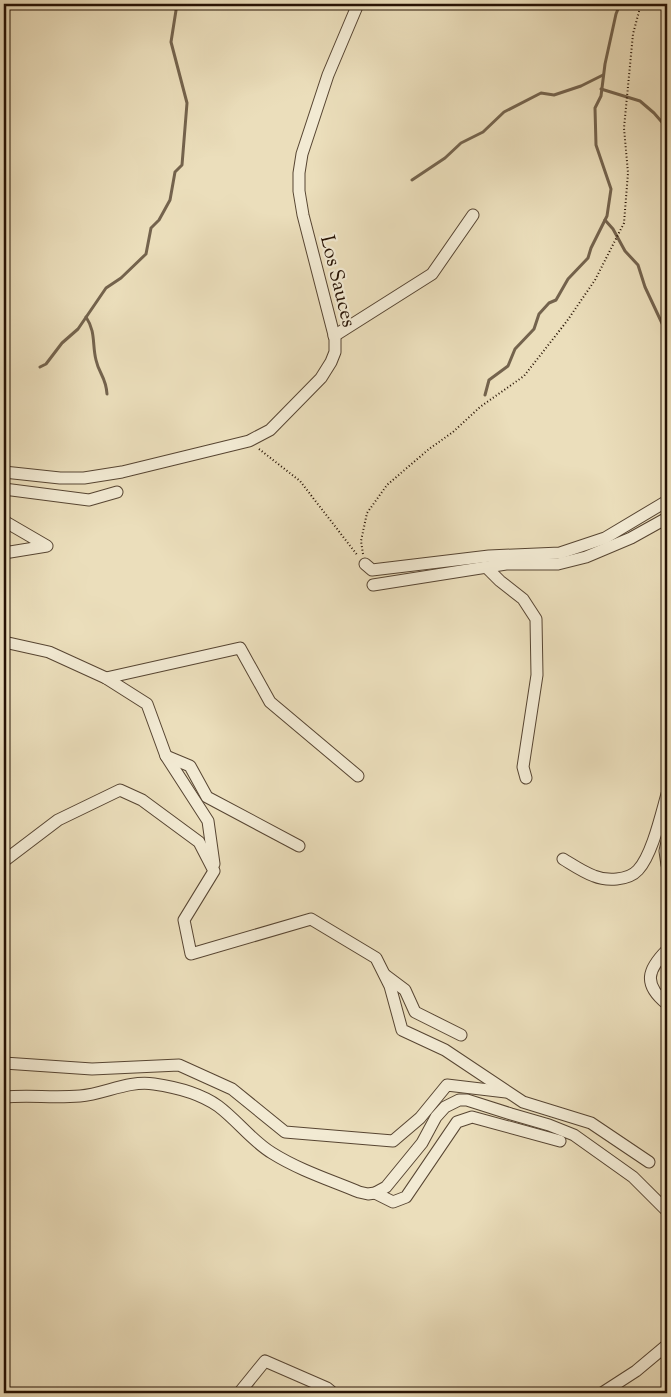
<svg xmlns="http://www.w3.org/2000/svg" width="671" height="1397" font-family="'Sorts Mill Goudy',serif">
	<rect width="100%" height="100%" fill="#ebdebb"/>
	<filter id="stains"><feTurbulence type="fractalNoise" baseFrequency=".004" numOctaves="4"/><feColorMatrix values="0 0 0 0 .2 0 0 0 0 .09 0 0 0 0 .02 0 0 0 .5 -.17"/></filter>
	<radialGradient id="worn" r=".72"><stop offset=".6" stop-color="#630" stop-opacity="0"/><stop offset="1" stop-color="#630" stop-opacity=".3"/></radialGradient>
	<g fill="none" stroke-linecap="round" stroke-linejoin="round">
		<g stroke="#74634d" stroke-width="3">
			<path d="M601,89L640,101L654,113L667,128"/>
			<path d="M412,180L445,158L461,143L483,132L504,112L541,93L554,95L581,86L603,75"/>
			<path d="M605,220L613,229L625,251L638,265L645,287L667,334"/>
			<path d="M86,317C96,332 92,344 96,360C99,374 106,377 107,394"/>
			<path d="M40,367L46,364L62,343L78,329L106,288L121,278L146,254L151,228L159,220L170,200L175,172L182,165L187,103L171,42L177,4"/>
			<path d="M485,395L489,380L508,366L515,349L534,329L539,314L549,303L556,300L568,279L588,258L591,248L607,216L611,189L596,145L595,108L601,96L605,64L616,14L620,4"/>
		</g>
		<g stroke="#574532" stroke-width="13">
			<g id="minor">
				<path d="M334,336L432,274L473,215"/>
				<path d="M4,472L60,478H84L122,472L249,441L270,430L321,378L331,362L335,352V339L303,215L299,191V173L302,154L328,75L358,4"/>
				<path d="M4,489L89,500L117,492"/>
				<path d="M4,521L47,546L4,553"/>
				<path d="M365,564L372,570L489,556L560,553L605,538L667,501"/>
				<path d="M486,567L500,581L523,599L536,619L537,675L523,767L526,778"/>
				<path d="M373,585L506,564H558L586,557L631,538L667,518"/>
				<path d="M4,642L49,652L106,678L147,704L166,756L208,821L214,864"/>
				<path d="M106,678L240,648L270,702L358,776"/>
				<path d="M166,756L190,766L207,797L299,846"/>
				<path d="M667,842L665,851L667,865"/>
				<path d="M563,859C573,865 583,872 594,876C606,881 628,881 638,870C652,855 661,815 667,794"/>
				<path d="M4,861L58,820L120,790L142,800L199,842L214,871L184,920L191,954L311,919L376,958L390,986L402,1030L445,1050L523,1102L591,1123L649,1162"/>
				<path d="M667,950C648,969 642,984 667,1004"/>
				<path d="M385,975L405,990L415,1012L461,1035"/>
				<path d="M4,1063L92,1069L179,1065L232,1089L285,1132L393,1141L420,1118L447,1085L506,1092"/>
				<path d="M4,1097C29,1095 54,1098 80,1096C105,1094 128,1080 154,1084C175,1087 201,1094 218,1106C237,1120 252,1141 272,1153C299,1170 330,1180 359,1192L368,1194L375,1193L386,1187L422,1143L436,1117L445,1107L459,1100H467L511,1114L549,1125L574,1135L633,1177L667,1211"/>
				<path d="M375,1193L393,1202L406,1197L457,1122L472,1117L560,1141"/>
				<path d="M239,1393L265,1361L327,1388L333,1393"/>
				<path d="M602,1393L636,1371L667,1345"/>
			</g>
		</g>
		<g stroke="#261204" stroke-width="2" stroke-dasharray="1 2.5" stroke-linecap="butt">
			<path d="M259,449L300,481L358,556"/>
			<path d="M363,554L361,541L367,513L387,485L429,449L453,432L480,407L524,376L567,321L595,280L624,223L628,173L624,128L633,34L641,4"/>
		</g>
		<use href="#minor" stroke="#f2ead3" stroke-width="11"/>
	</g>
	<g text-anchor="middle" stroke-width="4.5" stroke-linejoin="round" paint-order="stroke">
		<g font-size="20" fill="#261204" stroke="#f2ead3">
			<text transform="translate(339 281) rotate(76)" y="7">Los Sauces</text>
		</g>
	</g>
	<rect width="671" height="1397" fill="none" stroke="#ebdebb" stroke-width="20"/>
	<rect x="5" y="5" width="661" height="1387" fill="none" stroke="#261204" stroke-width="2.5"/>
	<rect x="10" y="10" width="651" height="1377" fill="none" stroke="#261204"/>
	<rect width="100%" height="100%" filter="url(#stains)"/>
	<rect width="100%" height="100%" fill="url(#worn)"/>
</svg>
